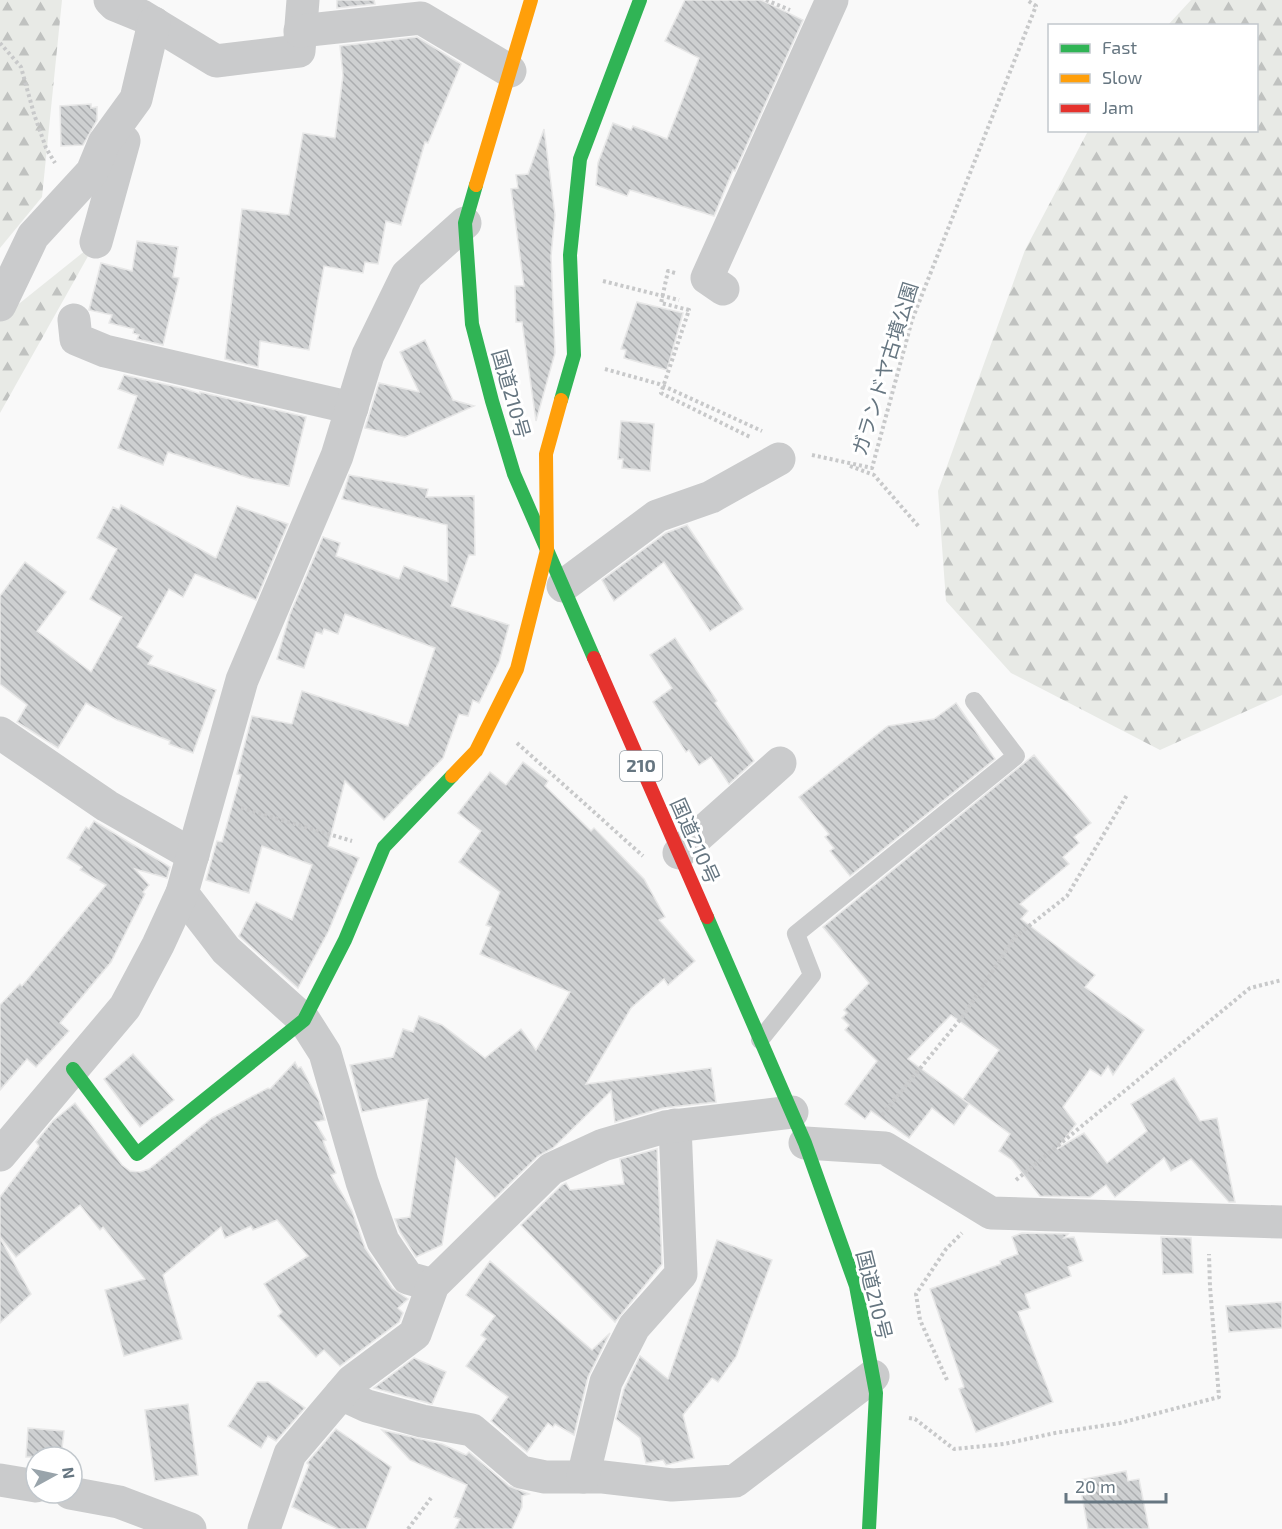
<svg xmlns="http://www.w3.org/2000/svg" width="1282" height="1529" font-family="'Exo 2','Noto Sans JP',sans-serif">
	<defs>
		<pattern id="forest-firs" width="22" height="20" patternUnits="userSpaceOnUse" patternTransform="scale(1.5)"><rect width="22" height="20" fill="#e8eae6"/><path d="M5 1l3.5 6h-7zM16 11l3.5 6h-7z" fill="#c0c2c0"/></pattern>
		<pattern id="building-back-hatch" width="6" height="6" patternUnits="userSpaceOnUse" patternTransform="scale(1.5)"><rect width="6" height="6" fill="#ced0d1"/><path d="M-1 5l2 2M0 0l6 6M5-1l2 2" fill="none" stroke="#abadaf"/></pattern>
	</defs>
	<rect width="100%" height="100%" fill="#f9f9f9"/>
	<g fill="url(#forest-firs)">
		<path d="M0,0H62L42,197L0,248Z"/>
		<path d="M1191,0H1282V695L1160,750L1011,673L946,601L938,491L1025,250L1088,131L1256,130V26L1168,25Z"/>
		<path d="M96,242L0,413V319Z"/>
	</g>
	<g fill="url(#building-back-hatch)" stroke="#e8e8e8" stroke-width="1.5">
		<path d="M337,0H374L375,4L337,8Z"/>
		<path d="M685,0H761L803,20L735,171L733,170L714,216L630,190L627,196L596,185L598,163L613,123L631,130L633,126L667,139L699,58L665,41Z"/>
		<path d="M417,37L461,64L428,143L425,142L401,225L386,221L378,264L365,262L363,273L324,266L309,350L260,341L258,367L225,359L242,209L289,215L303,133L335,138L343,75L340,46Z"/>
		<path d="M91,104V108L97,107V120L83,145L61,146L60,106Z"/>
		<path d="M544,129L555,215L551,256L555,353L536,421L522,322H516L515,286H524L511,189L518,188L516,175L528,174Z"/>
		<path d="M137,241L178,247L173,277L179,278L163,345L137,339L139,335L133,333L134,329L109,323L112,315L89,310L101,263L132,271Z"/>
		<path d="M637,302L683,313L667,370L624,358L626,350L621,349Z"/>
		<path d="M425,340L453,400L474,406L405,437L365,428L379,383L419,392L400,352Z"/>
		<path d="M124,375L186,389L200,394V392L306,417L289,486L249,478L168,452L163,465L118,448L137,396L118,389Z"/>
		<path d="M621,421L654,424L650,471L622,468L623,459H618Z"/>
		<path d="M349,475L428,489L426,497L474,496L475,555H469L451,606L509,625L499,662L479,703L473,700L468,716L459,714L443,758L384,820L345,781L328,846L359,858L328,932L298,988L239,936L256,902L292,920L312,865L262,846L249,893L206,880L217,841L222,842L241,775L237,774L252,716L292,724L302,691L408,726L435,648L345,614L338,634L324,629L322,634L316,632L304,668L277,659L290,614L323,537L340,543L336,556L399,579L404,566L448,582L447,525L342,499Z"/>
		<path d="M121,505L216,558L237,506L288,524L256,600L195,574L183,597L169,589L137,647L153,656L148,664L216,690L193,753L169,744L170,741L117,720L86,703L58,748L17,722L27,705L0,684V596L25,562L66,592L37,631L91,672L122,617L90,599L117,549L97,538L113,507L119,510Z"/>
		<path d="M687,525L743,609L710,631L664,562L614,601L602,580L666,533Z"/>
		<path d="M675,638L717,701L715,703L754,761L729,784L711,757L699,765L689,750L686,752L653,702L672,688L650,655Z"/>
		<path d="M956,703L995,759L850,876L830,851L834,848L825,837L829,834L799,797L888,726L934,719Z"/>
		<path d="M1034,755L1091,823L1074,837L1079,843L1063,857L1069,864L1020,904L1028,911L1021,919L1095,975L1085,987L1144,1030L1113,1075L1108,1066L1101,1076L1090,1069L1063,1107L1076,1124L1057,1149L1084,1133L1107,1163L1147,1131L1131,1104L1174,1078L1200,1121L1217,1118L1235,1202H1229L1191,1159L1171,1171L1164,1158L1115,1197L1106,1185L1090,1197L1040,1196L1012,1160L999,1151L1010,1134L963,1099L999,1050L951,1015L908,1059L969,1104L954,1125L932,1108L909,1138L871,1111L865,1119L845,1104L877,1061L845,1030L849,1025L842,1018L847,1013L844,1010L869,983L823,927Z"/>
		<path d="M523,762L548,781L545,786L591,831L594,828L644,879L665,917L659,920L695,961L668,985L664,979L631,1008L586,1084L711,1068L716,1102L663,1108L615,1122L611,1091L553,1148L538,1156L495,1198L456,1158L442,1245L416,1257L400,1232L395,1219L410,1217L428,1099L362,1112L350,1065L393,1057L403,1029L413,1032L419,1016L442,1025L485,1058L521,1029L536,1050L570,992L480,954L491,927L486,925L500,892L459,862L481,831L458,813L490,772L506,785Z"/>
		<path d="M94,821L170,867L167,878L135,869L149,885L143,892L145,894L111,962L60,1023L69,1031L36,1067L27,1059L0,1090V1005L20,984L22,986L106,885L80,870L82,867L67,858L86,827L89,829Z"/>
		<path d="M133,1054L174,1100L140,1127L104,1079Z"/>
		<path d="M295,1062L298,1068L301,1067L319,1101L325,1120L315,1122L326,1140L323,1141L336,1173L331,1175L352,1211L365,1248L392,1288L408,1299L398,1308L403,1313L399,1322L340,1366L324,1350L316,1357L278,1316L282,1312L264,1284L308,1256L277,1220L253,1230L251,1226L225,1238L221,1227L163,1275L182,1339L124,1356L105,1290L145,1279L103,1227L100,1230L80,1205L16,1257L0,1237V1197L39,1146L36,1142L53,1121L75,1103L122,1165L130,1171L140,1172L149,1169L212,1118L268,1088L270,1089Z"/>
		<path d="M657,1149L662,1264L615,1322L521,1225L562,1185L566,1183L570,1190L624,1184L620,1159Z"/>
		<path d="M1022,1233L1068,1234L1064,1238L1074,1237L1083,1261L1068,1267L1071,1276L1025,1294L1030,1308L1018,1312L1053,1402L976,1432L959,1389L964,1387L930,1289L1001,1264L1000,1261L1018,1254L1012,1237Z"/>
		<path d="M1161,1237L1191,1238L1193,1273L1163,1274Z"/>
		<path d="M0,1238L31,1294L0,1323Z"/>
		<path d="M717,1240L772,1260L736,1357L718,1382L712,1378L683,1415L694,1458L666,1465L663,1460L646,1463L640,1438L616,1419L624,1389L640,1356L668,1379Z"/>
		<path d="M490,1261L592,1350L610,1333L588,1377L574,1435L555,1424L553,1427L548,1423L527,1452L491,1421L508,1397L466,1366L486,1339L481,1335L495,1316L466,1295Z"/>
		<path d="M1282,1302V1328L1229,1332L1226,1306Z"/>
		<path d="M414,1358L446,1372L432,1404L374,1388Z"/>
		<path d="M257,1382H268L305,1408L276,1441L268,1436L261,1448L228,1426Z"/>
		<path d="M188,1404L198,1475L155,1481L145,1410Z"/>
		<path d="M28,1428L64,1431L61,1457H26Z"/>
		<path d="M336,1429L391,1467L366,1529H338L292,1507L309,1465L307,1463Z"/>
		<path d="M382,1430L442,1444L466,1455L469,1452L509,1486L529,1494L522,1496V1507L512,1529H455L460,1519L454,1517L467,1485L410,1460Z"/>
		<path d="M1126,1471L1128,1481L1139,1479L1149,1529H1088L1079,1480Z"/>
	</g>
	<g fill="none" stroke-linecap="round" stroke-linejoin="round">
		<g stroke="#c8c9ca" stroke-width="4" stroke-dasharray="3 3" stroke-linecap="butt">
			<path d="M766,0L790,10"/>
			<path d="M0,43L21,67L34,114L46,148L55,163"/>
			<path d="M675,273L668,271L661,303L689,310L661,393L750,437"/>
			<path d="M603,281L679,300"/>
			<path d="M605,369L659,384L762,431"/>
			<path d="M812,455L872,468L912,320L1036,6L1027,0"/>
			<path d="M850,466L874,475L920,528"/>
			<path d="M517,743L643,856"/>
			<path d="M241,808L352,841"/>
			<path d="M882,1115L963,1016L1015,937L1067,896L1127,795"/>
			<path d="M1016,1180L1250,988L1282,980"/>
			<path d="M947,1380L920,1320L916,1294L946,1249L962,1233"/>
			<path d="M909,1418L915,1419L954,1449L1004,1444L1055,1433L1120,1423L1219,1397L1210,1287L1209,1254"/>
			<path d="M408,1529L431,1498"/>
		</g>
		<path stroke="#cacbcc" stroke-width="18" d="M760,1040L812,975L796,934L1016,756L974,701"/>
		<g stroke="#cacbcc" stroke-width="33">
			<path d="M110,0L115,5L142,16L216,61L299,51L303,0"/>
			<path d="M300,31L421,18L510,71"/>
			<path d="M96,242L124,141"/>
			<path d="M723,289L707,278L832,0"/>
			<path d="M0,305L33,236L92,172L104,143L136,99L154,23"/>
			<path d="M74,320L76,339L105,351L352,408"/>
			<path d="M563,586L657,516L711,497L779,459"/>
			<path d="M0,733L107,806L193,855"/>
			<path d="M679,853L780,763"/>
			<path d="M182,893L226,950L304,1020L325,1053L362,1182L383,1241L408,1278L433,1285"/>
			<path d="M805,1143L885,1148L991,1213L1282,1222"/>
			<path d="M0,1155L125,1007L158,945L182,893L242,680L337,456L368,355L407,275L465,223"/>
			<path d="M341,1394L367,1406L422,1421L472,1430L521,1472L545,1477H603L672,1485L735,1481L873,1376"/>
			<path d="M583,1477L606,1382L634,1327L681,1274L675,1125"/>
			<path d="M0,1480L36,1486"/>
			<path d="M70,1493L119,1502L190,1529"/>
			<path d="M264,1529L290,1454L352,1381L415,1334L433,1285L551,1169L603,1145L665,1127L792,1112"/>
		</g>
		<g stroke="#30b455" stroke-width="14">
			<path d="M476,185L465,223L472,324L492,401L514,474L594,658"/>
			<path d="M561,400L574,355L570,255L580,159L640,0"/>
			<path d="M707,917L805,1143L856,1286L876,1393L869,1529"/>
			<path d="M73,1069L137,1154L304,1020L345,940L384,847L452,776"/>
		</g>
		<g stroke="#ff9f0a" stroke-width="14">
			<path d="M476,185L531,0"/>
			<path d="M452,776L476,751L517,669L547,550L546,454L561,400"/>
		</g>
		<path stroke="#e5322d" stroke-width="14" d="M594,658L707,917"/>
	</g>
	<g text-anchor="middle" stroke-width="6" stroke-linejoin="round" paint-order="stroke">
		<rect fill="#fff" stroke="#949fa7" stroke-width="1.5" x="620" y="751" width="42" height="30" rx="4.5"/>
		<g font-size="18" font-weight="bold" fill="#667681">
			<text x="641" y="772">210</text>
		</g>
		<g font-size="20" fill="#667681" stroke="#fff">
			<text transform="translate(885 369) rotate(-73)" y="7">ガランドヤ古墳公園</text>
			<text transform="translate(511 394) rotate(74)" y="7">国道210号</text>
			<text transform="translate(695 841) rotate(66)" y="7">国道210号</text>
			<text transform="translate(874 1295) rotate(76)" y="7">国道210号</text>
		</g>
	</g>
	<rect x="1048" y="24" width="210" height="108" fill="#ffffff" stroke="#c2c8cd" stroke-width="1.5"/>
	<rect x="1060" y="44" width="30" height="9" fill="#30b455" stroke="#c2c8cd" stroke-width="1.5"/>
	<text x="1102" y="54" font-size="18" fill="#667681">Fast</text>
	<rect x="1060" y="74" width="30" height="9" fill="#ff9f0a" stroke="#c2c8cd" stroke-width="1.5"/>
	<text x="1102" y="84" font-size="18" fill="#667681">Slow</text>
	<rect x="1060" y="104" width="30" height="9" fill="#e5322d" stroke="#c2c8cd" stroke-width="1.5"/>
	<text x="1102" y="114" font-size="18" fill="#667681">Jam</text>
	<g transform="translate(54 1475) rotate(82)"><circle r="28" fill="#ffffff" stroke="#c2c8cd" stroke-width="1.5"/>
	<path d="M0-4.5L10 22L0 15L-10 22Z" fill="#99a4ab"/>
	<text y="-9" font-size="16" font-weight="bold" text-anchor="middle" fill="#667681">N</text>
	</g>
	<path d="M1066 1493v9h100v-9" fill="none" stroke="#667681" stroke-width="3"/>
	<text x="1075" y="1493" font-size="18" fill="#667681" stroke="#ffffff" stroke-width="4.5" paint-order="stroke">20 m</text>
</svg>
